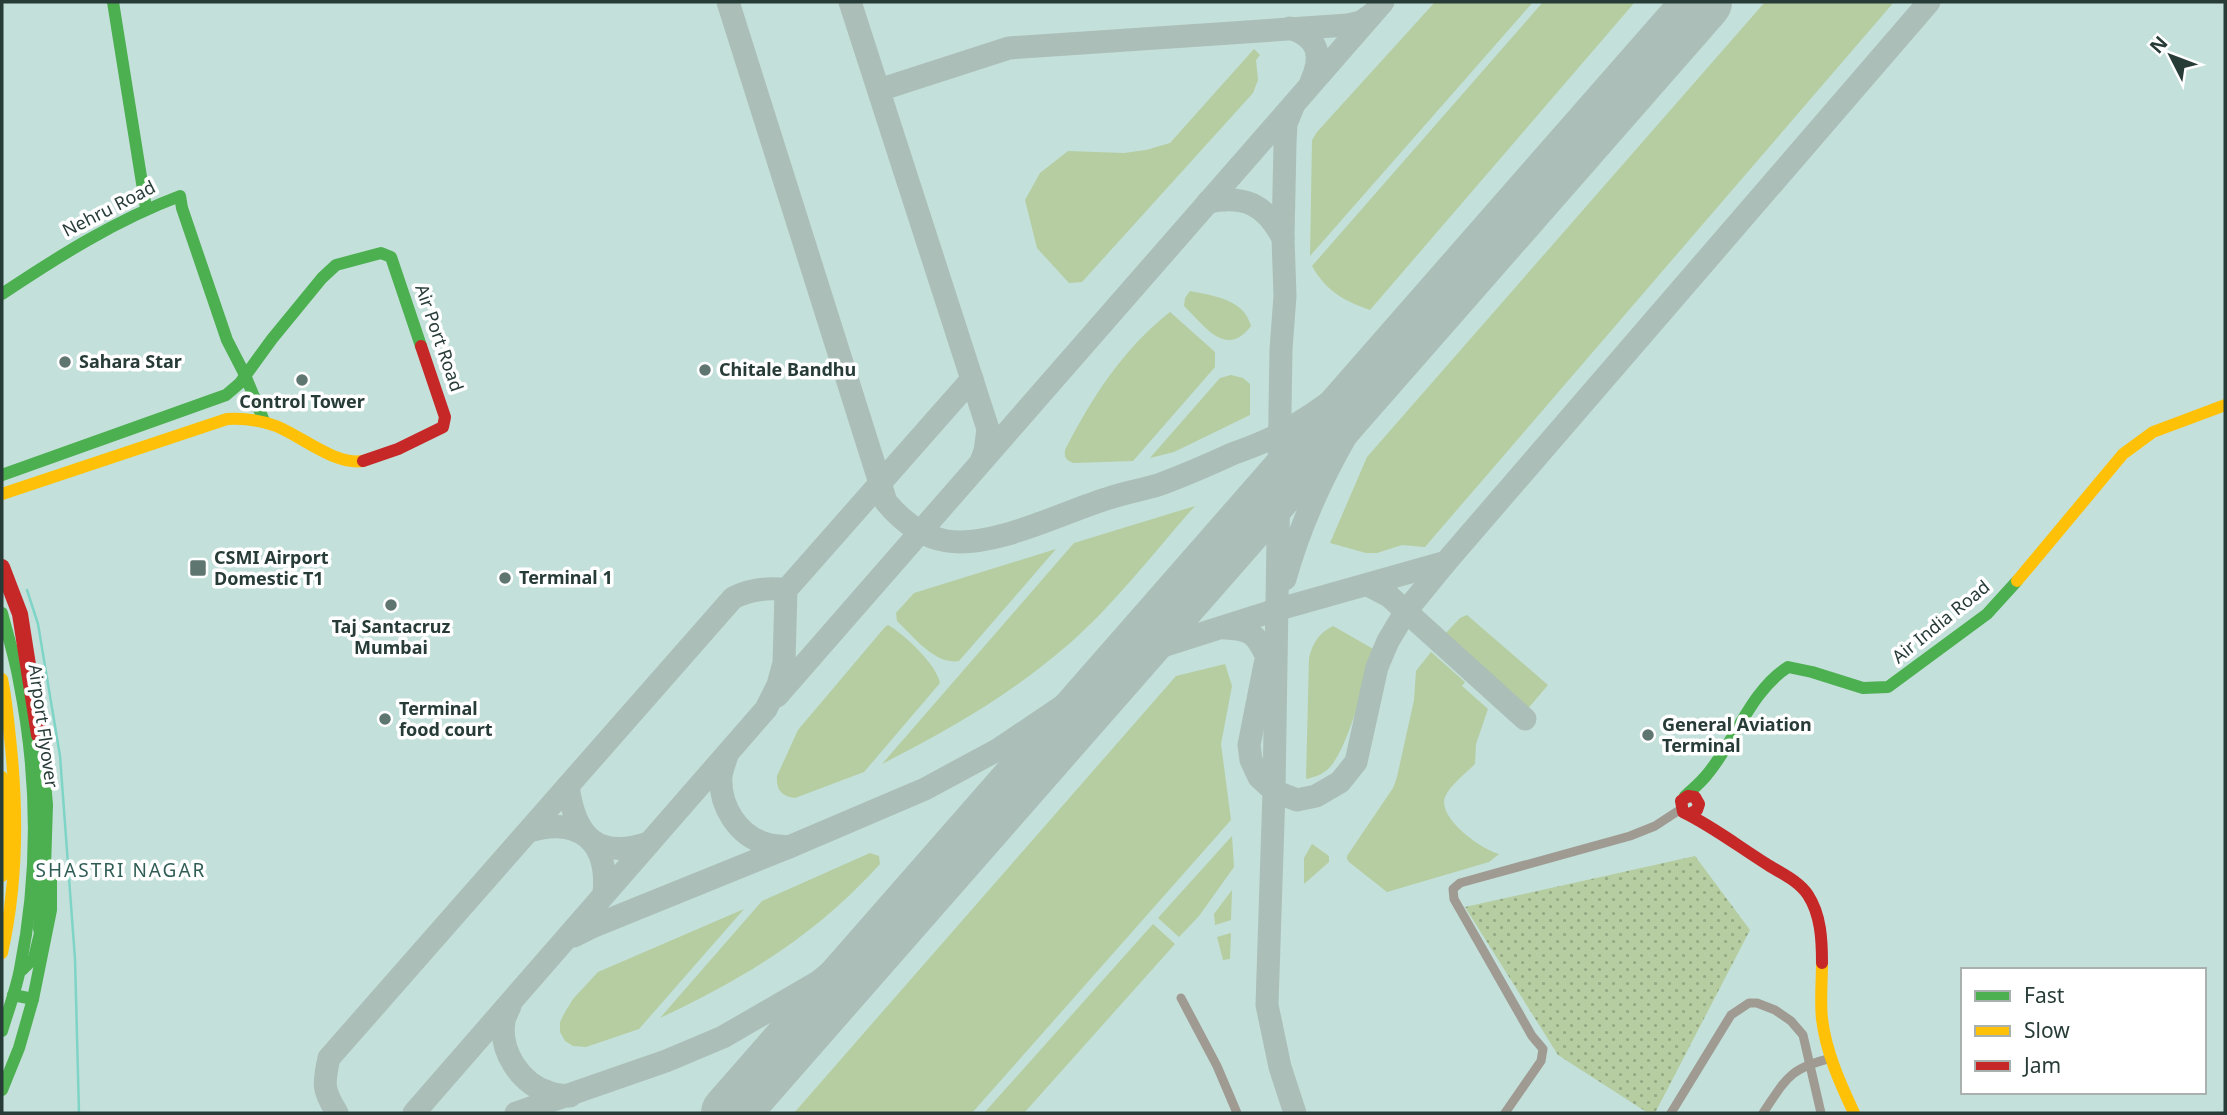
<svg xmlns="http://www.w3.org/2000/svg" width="2227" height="1115" font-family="'Noto Sans',sans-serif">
	<defs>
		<pattern id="park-dots" width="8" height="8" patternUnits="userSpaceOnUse" patternTransform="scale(1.75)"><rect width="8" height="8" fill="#b5cda0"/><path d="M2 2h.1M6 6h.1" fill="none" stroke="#93a883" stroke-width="1.8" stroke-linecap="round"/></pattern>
	</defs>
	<rect width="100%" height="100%" fill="#c4e0da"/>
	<g fill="#b5cda0">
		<path d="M1435,2H1533L1310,256L1312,140L1317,132Z"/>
		<path d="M1543,2H1635L1370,310C1344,301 1326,291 1312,266Z"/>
		<path d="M1765,2H1894L1425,547L1402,545L1377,553H1366L1330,543L1367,457Z"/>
		<path d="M1254,49L1260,55L1256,60L1258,80L1253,93L1082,282L1069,283L1037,248L1025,200L1040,173L1068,151L1124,153L1146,150L1170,143Z"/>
		<path d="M1190,291C1214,296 1244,299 1251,326C1226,359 1205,326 1184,306L1185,298Z"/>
		<path d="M1170,312L1215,352V367L1133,461L1073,463C1066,460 1064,457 1065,450C1092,397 1123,349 1170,312Z"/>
		<path d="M1231,375L1243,378L1250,384V415L1174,452L1150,458L1220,378Z"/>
		<path d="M1195,506C1153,553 1111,609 1063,649C1008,696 947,731 882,764L1074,543Z"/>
		<path d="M1056,549L959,661C935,665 914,637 897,621L896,613L914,593Z"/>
		<path d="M1467,615L1548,685L1525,712L1443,636L1460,618Z"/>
		<path d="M888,625C905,635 936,664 940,683L864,772L795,798C781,796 776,790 777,776L798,730L885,627Z"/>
		<path d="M1333,626L1375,650C1366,677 1348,748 1330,767C1324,774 1315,777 1306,779L1309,658C1313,642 1319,633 1333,626Z"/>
		<path d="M1431,652L1465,682L1462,686L1488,709L1476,744L1475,764C1466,773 1450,785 1445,797C1437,818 1482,850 1499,854L1489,862L1387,892L1349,862L1347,859V856L1393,788L1397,777L1414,700L1416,671Z"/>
		<path d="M1225,664L1232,686L1221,744L1231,820L972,1113H794L1176,676Z"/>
		<path d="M1232,836L1234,867L1199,916L1179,937L1158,918Z"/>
		<path d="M1312,844L1329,856V862L1304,884V858Z"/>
		<path d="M870,853L879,856L880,864C816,935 745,978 660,1018L762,901Z"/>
		<path d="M1232,890L1231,920L1215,925L1214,914Z"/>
		<path d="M744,909L639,1029L586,1047L573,1046L565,1041L560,1032V1022L565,1012L573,999L598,972Z"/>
		<path d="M1153,924L1175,944L1024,1113H984Z"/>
		<path d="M1231,933L1230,959L1223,960L1217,937Z"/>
	</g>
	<path fill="url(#park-dots)" d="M1695,856L1750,930L1655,1113H1648L1558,1055L1465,907Z"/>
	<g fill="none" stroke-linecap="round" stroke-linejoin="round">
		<path stroke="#7ed4c6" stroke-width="2.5" d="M27,590L38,624L60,756L75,959L79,1113"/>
		<g stroke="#acbeb8" stroke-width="23">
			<path d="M728,2L886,502C902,521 922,537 947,541C994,548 1061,513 1106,499C1123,493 1141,490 1158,485C1183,476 1208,465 1232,454C1248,448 1266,442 1281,433C1331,406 1374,367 1417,330"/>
			<path d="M850,2L988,429L985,451L982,459"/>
			<path d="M1290,28C1319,38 1323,56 1311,82"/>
			<path d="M879,90L1009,48L1348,25L1361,22L1371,15"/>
			<path d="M1294,104L1286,124L1285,143L1283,238L1285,296L1281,349L1274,791L1267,1005L1280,1067L1295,1113"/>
			<path d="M1208,202C1245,195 1265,204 1283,238"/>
			<path d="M1285,579C1307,500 1347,427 1395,361"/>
			<path d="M1368,585L1389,596L1525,719"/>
			<path d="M1225,628C1251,629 1256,634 1267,657"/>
			<path d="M1265,664L1249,745L1251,760L1259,777L1274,791L1297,800L1316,796L1340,782L1356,762L1377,667L1388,641L1406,611L1446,562"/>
			<path d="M1122,666L1137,656L1150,650L1276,610L1446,562L1929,2"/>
			<path d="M777,696L1383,2"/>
			<path d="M727,755C725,762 722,769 721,776C719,806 738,836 767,844C774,846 782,846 789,847"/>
			<path d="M568,786C575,837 597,860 649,843"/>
			<path d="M529,831C580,816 609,842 604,894"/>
			<path d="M574,936L594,926L789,847L925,789L999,749L1079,695L1130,653"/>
			<path d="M510,1006C508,1011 505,1016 504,1021C499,1051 520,1083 548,1092C555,1095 563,1095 570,1096"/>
			<path d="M337,1113C323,1090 323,1085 329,1058L733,598C751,589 767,587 786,590"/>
			<path d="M414,1113L766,709L778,685L784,663L786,590L972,379"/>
			<path d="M516,1113L666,1061L723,1037L818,982L877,935L920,897"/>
		</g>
		<path stroke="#acbeb8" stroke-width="58" d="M730,1113L1703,2"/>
		<g stroke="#9f9b93" stroke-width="9">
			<path d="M1181,998L1217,1066L1237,1113"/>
			<path d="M1505,1113L1541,1061L1543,1049L1532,1036L1454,899L1453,889L1460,883L1630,836L1655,826L1681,809"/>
			<path d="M1671,1113L1731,1015L1749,1003H1757L1775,1010L1791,1021L1803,1035L1821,1113"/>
			<path d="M1763,1113C1786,1079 1789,1068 1832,1058"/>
		</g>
		<g stroke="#4caf50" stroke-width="12">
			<path d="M113,2L146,208"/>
			<path d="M2,294C59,256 116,220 180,196L182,208L227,340L245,375L264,421"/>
			<path d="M2,475L226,395L240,383L272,339L322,278L336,265L381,253L391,257L421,346"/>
			<path d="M2,613C8,636 15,658 19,681C38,776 39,874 20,969C16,990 8,1011 2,1031"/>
			<path d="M1685,796C1692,790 1699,784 1705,777C1735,743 1749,692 1788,667L1812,672L1863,688L1888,687L1987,614L2017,581"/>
			<path d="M22,970L34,958L41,929"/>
			<path d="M13,995L33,999L51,910V877"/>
			<path d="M2,1090L19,1048L33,999"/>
		</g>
		<g stroke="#ffc107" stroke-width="12">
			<path d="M2,494L227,419C244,418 260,420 276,426C303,437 334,465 363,461"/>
			<path d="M2017,581L2123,454L2153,432L2225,405"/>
			<path d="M2,679C6,698 8,718 10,738C18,810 18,882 2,953"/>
			<path d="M2,777L7,840L2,876"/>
			<path d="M1822,963C1822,982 1820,1000 1822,1019C1826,1052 1840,1083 1854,1113"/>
		</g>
		<g stroke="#c62828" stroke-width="12">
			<path d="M363,461L398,449L443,427L445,417L421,346"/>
			<path d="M1689,814L1697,810L1699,804L1695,797L1688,796L1681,801L1683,812C1712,826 1738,846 1765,863C1780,873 1798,880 1808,895C1821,915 1822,940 1822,963"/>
		</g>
		<path stroke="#4caf50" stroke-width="16" d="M39,735L45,805L41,929"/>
		<path stroke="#c62828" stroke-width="16" d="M2,567L20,614L39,735"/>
	</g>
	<g fill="#5e7570" stroke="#fff" stroke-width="2.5">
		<circle cx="65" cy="362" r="7"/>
		<circle cx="705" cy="370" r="7"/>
		<circle cx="302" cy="380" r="7"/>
		<rect x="189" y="559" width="18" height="18" rx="3.5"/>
		<circle cx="505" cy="578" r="7"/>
		<circle cx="391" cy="605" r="7"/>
		<circle cx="385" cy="719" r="7"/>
		<circle cx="1648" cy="735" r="7"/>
	</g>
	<g text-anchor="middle" stroke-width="7" stroke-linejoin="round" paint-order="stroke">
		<g font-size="18" fill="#273b37" stroke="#fff">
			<text transform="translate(109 209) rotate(-27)" y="6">Nehru Road</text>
			<text transform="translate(439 338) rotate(71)" y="6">Air Port Road</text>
			<text transform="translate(1941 622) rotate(-39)" y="6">Air India Road</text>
			<text transform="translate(43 726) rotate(82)" y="6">Airport Flyover</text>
		</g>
		<g font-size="18" font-weight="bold" fill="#273b37" stroke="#fff" text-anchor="start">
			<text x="79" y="368">Sahara Star</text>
			<text x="719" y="376">Chitale Bandhu</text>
			<text x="302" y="408" text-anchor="middle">Control Tower</text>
			<text x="214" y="564">CSMI Airport<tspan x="214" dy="21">Domestic T1</tspan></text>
			<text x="519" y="584">Terminal 1</text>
			<text x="391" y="633" text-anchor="middle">Taj Santacruz<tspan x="391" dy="21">Mumbai</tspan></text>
			<text x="399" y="715">Terminal<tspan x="399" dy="21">food court</tspan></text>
			<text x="1662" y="731">General Aviation<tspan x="1662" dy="21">Terminal</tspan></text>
		</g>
		<g font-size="19" letter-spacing="2" fill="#305e56" stroke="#fff">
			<text x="121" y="877">SHASTRI NAGAR</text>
		</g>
	</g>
	<rect width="2227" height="1115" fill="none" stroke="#273b37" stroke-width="7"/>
	<rect x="1961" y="968" width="245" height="126" fill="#ffffff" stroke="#a9b1af" stroke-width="2"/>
	<rect x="1975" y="991" width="35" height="10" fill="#4caf50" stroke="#a9b1af" stroke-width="2"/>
	<text x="2024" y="1003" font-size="21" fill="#273b37">Fast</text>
	<rect x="1975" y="1026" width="35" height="10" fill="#ffc107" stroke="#a9b1af" stroke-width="2"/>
	<text x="2024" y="1038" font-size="21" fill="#273b37">Slow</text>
	<rect x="1975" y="1061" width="35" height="10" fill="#c62828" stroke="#a9b1af" stroke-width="2"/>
	<text x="2024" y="1073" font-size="21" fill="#273b37">Jam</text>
	<g transform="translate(2171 56) rotate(312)" stroke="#ffffff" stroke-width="5" paint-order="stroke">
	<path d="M0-5L12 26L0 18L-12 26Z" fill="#273b37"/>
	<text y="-10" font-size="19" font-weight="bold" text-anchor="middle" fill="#273b37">N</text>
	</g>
</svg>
